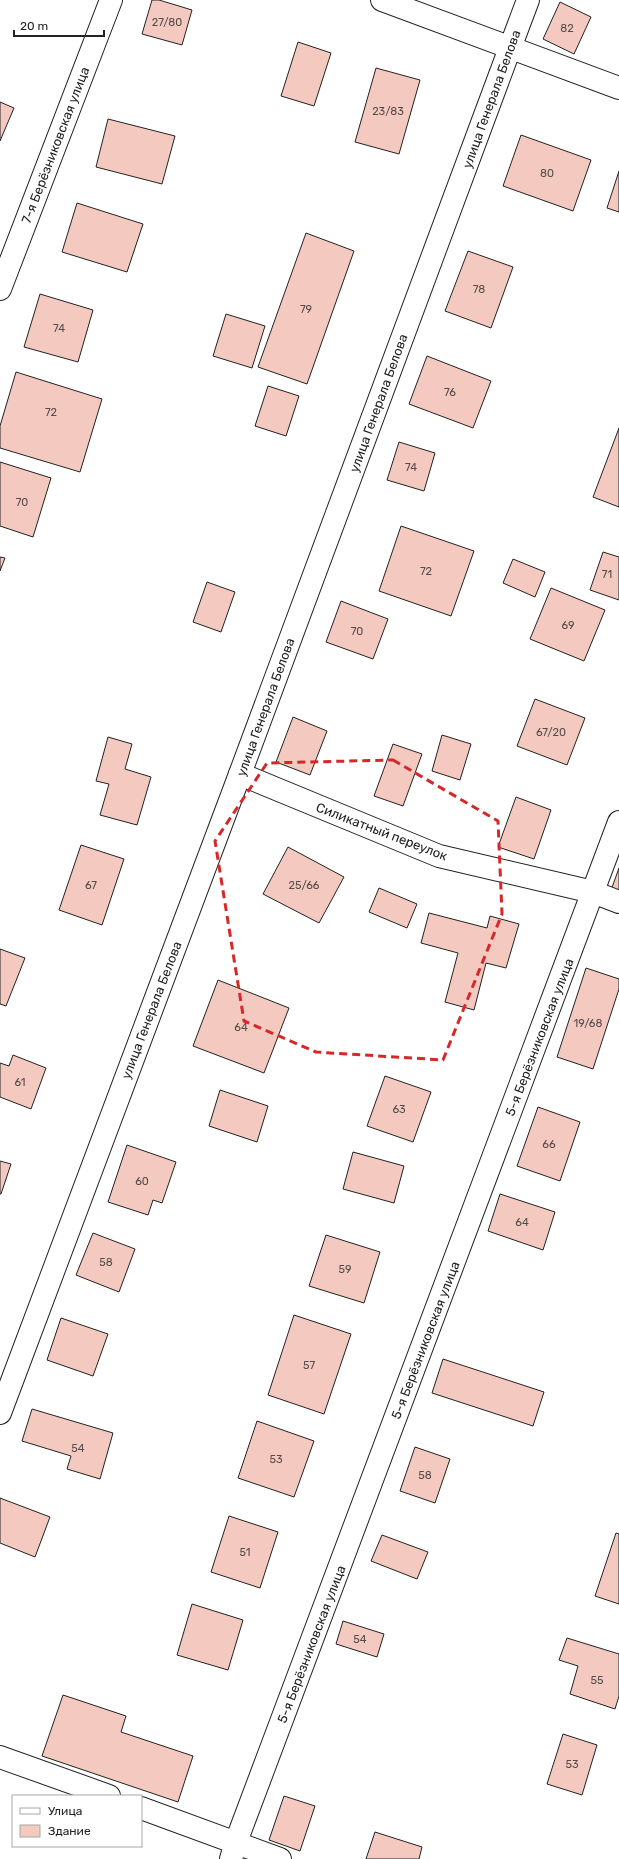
<svg xmlns="http://www.w3.org/2000/svg" width="619" height="1859" font-family="Rubik,sans-serif">
	<rect width="100%" height="100%" fill="#fff"/>
	<g fill="#f3c9c0" stroke="#222">
		<path d="M152,0H159L192,10L182,45L142,34Z"/>
		<path d="M560,2L591,17L574,54L543,39Z"/>
		<path d="M298,42L331,53L314,106L281,96Z"/>
		<path d="M376,68L420,80L399,154L355,142Z"/>
		<path d="M0,102L14,108L0,141Z"/>
		<path d="M108,119L175,136L162,184L96,167Z"/>
		<path d="M521,135L591,160L573,211L503,186Z"/>
		<path d="M619,171V212L607,208Z"/>
		<path d="M77,203L143,224L127,272L62,252Z"/>
		<path d="M306,233L354,251L307,384L258,367Z"/>
		<path d="M468,251L513,267L491,328L445,311Z"/>
		<path d="M40,294L93,310L78,362L24,347Z"/>
		<path d="M226,314L265,326L252,368L213,356Z"/>
		<path d="M427,356L491,381L473,428L409,404Z"/>
		<path d="M16,372L102,399L80,472L0,448V426Z"/>
		<path d="M268,386L299,396L286,436L255,426Z"/>
		<path d="M619,428V507L593,497Z"/>
		<path d="M399,442L435,453L424,491L387,480Z"/>
		<path d="M0,462L51,478L33,537L0,526Z"/>
		<path d="M401,526L474,551L451,616L379,591Z"/>
		<path d="M603,552L619,557V600L590,590Z"/>
		<path d="M0,557L5,558L0,571Z"/>
		<path d="M513,559L545,572L535,597L503,583Z"/>
		<path d="M207,582L235,592L221,632L193,622Z"/>
		<path d="M551,588L605,610L584,661L530,639Z"/>
		<path d="M341,601L388,619L373,659L326,642Z"/>
		<path d="M535,699L585,718L567,765L517,746Z"/>
		<path d="M293,717L327,731L310,775L276,762Z"/>
		<path d="M442,735L471,744L460,780L432,771Z"/>
		<path d="M108,737L132,744L125,769L151,777L137,825L100,815L109,784L96,781Z"/>
		<path d="M393,744L422,754L403,806L374,796Z"/>
		<path d="M516,797L551,810L534,859L498,847Z"/>
		<path d="M81,845L124,859L102,925L59,910Z"/>
		<path d="M288,847L344,877L319,923L263,894Z"/>
		<path d="M619,868V896L610,893Z"/>
		<path d="M379,888L417,904L407,928L369,912Z"/>
		<path d="M429,913L487,928L490,916L519,924L506,968L486,963L474,1010L445,1002L458,953L421,943Z"/>
		<path d="M0,949L25,958L6,1006L0,1004Z"/>
		<path d="M586,968L619,979V989L593,1069L557,1057Z"/>
		<path d="M218,980L289,1008L264,1073L193,1046Z"/>
		<path d="M13,1055L46,1068L31,1109L0,1097V1063L9,1066Z"/>
		<path d="M385,1076L431,1092L413,1142L367,1126Z"/>
		<path d="M220,1090L268,1106L257,1142L209,1126Z"/>
		<path d="M538,1107L580,1122L560,1181L517,1166Z"/>
		<path d="M127,1145L176,1162L162,1203L153,1200L148,1215L108,1202Z"/>
		<path d="M353,1152L404,1166L394,1203L343,1189Z"/>
		<path d="M0,1161L11,1164L1,1194H0Z"/>
		<path d="M500,1194L555,1212L543,1250L488,1231Z"/>
		<path d="M93,1233L135,1249L119,1292L76,1275Z"/>
		<path d="M326,1235L380,1252L364,1303L309,1286Z"/>
		<path d="M294,1315L351,1334L324,1414L268,1395Z"/>
		<path d="M61,1318L108,1334L93,1376L47,1360Z"/>
		<path d="M443,1359L544,1392L533,1426L432,1393Z"/>
		<path d="M32,1409L113,1433L100,1479L67,1469L71,1456L22,1441Z"/>
		<path d="M257,1421L314,1441L294,1497L238,1478Z"/>
		<path d="M415,1447L450,1459L435,1503L400,1491Z"/>
		<path d="M0,1498L50,1517L35,1557L0,1543Z"/>
		<path d="M229,1516L278,1532L260,1588L211,1572Z"/>
		<path d="M616,1533L619,1534V1604L595,1596Z"/>
		<path d="M382,1535L428,1552L417,1579L371,1561Z"/>
		<path d="M192,1604L243,1620L228,1670L177,1655Z"/>
		<path d="M343,1621L384,1634L377,1657L336,1644Z"/>
		<path d="M567,1638L619,1654V1696L615,1709L570,1694L578,1666L559,1660Z"/>
		<path d="M63,1695L126,1716L121,1732L193,1756L178,1802L42,1756Z"/>
		<path d="M563,1734L597,1745L582,1795L547,1784Z"/>
		<path d="M284,1796L315,1806L300,1851L269,1840Z"/>
		<path d="M375,1832L422,1847L419,1859H366Z"/>
	</g>
	<g fill="none" stroke-linecap="round" stroke-linejoin="round">
		<g stroke="#222" stroke-width="24">
			<g id="minor">
				<path d="M510,48L528,0"/>
				<path d="M0,289L111,0"/>
				<path d="M240,774L439,856L593,892L619,902"/>
				<path d="M0,1757L109,1796"/>
				<path d="M141,1808L280,1859"/>
				<path d="M231,1859L236,1842L619,822"/>
			</g>
		</g>
		<g stroke="#222" stroke-width="24">
			<path id="tertiary" d="M382,0L619,88"/>
		</g>
		<g stroke="#222" stroke-width="24">
			<path id="secondary" d="M0,1413L240,774L510,48"/>
		</g>
		<use href="#minor" stroke="#fff" stroke-width="22"/>
		<use href="#tertiary" stroke="#fff" stroke-width="22"/>
		<use href="#secondary" stroke="#fff" stroke-width="22"/>
	</g>
	<path fill="none" stroke="#d62828" stroke-width="3" stroke-dasharray="8 5" stroke-linejoin="round" d="M393,760L498,821L502,914L443,1060L316,1052L244,1021L215,841L267,763Z"/>
	<g text-anchor="middle" stroke-width="3" stroke-linejoin="round" paint-order="stroke">
		<g font-size="11" fill="#564c4a">
			<text x="167" y="26">27/80</text>
			<text x="567" y="32">82</text>
			<text x="388" y="115">23/83</text>
			<text x="547" y="177">80</text>
			<text x="479" y="293">78</text>
			<text x="306" y="313">79</text>
			<text x="59" y="332">74</text>
			<text x="450" y="396">76</text>
			<text x="51" y="416">72</text>
			<text x="411" y="471">74</text>
			<text x="22" y="506">70</text>
			<text x="426" y="575">72</text>
			<text x="607" y="578">71</text>
			<text x="568" y="629">69</text>
			<text x="357" y="635">70</text>
			<text x="551" y="736">67/20</text>
			<text x="91" y="889">67</text>
			<text x="304" y="889">25/66</text>
			<text x="588" y="1027">19/68</text>
			<text x="241" y="1031">64</text>
			<text x="20" y="1086">61</text>
			<text x="399" y="1113">63</text>
			<text x="549" y="1148">66</text>
			<text x="142" y="1185">60</text>
			<text x="522" y="1226">64</text>
			<text x="106" y="1266">58</text>
			<text x="345" y="1273">59</text>
			<text x="309" y="1369">57</text>
			<text x="78" y="1452">54</text>
			<text x="276" y="1463">53</text>
			<text x="425" y="1479">58</text>
			<text x="245" y="1556">51</text>
			<text x="360" y="1643">54</text>
			<text x="597" y="1684">55</text>
			<text x="572" y="1768">53</text>
		</g>
		<g font-size="13" fill="#222" stroke="#fff">
			<text transform="translate(491 99) rotate(-70)" y="5">улица Генерала Белова</text>
			<text transform="translate(55 145) rotate(-69)" y="5">7-я Берёзниковская улица</text>
			<text transform="translate(378 403) rotate(-70)" y="5">улица Генерала Белова</text>
			<text transform="translate(265 707) rotate(-70)" y="5">улица Генерала Белова</text>
			<text transform="translate(382 831) rotate(21)" y="5">Силикатный переулок</text>
			<text transform="translate(151 1010) rotate(-69)" y="5">улица Генерала Белова</text>
			<text transform="translate(539 1037) rotate(-69)" y="5">5-я Берёзниковская улица</text>
			<text transform="translate(425 1340) rotate(-69)" y="5">5-я Берёзниковская улица</text>
			<text transform="translate(311 1644) rotate(-69)" y="5">5-я Берёзниковская улица</text>
		</g>
	</g>
	<rect x="12" y="1795" width="130" height="52" fill="#ffffff" stroke="#a7a7a7"/>
	<rect x="20" y="1808" width="20" height="6" fill="#ffffff" stroke="#a7a7a7"/>
	<text x="48" y="1815" font-size="12" fill="#222222">Улица</text>
	<rect x="20" y="1825" width="20" height="12" fill="#f3c9c0" stroke="#a7a7a7"/>
	<text x="48" y="1835" font-size="12" fill="#222222">Здание</text>
	<path d="M14 30v6h90v-6" fill="none" stroke="#222222" stroke-width="2"/>
	<text x="20" y="30" font-size="12" fill="#222222" stroke="#ffffff" stroke-width="3" paint-order="stroke">20 m</text>
</svg>
